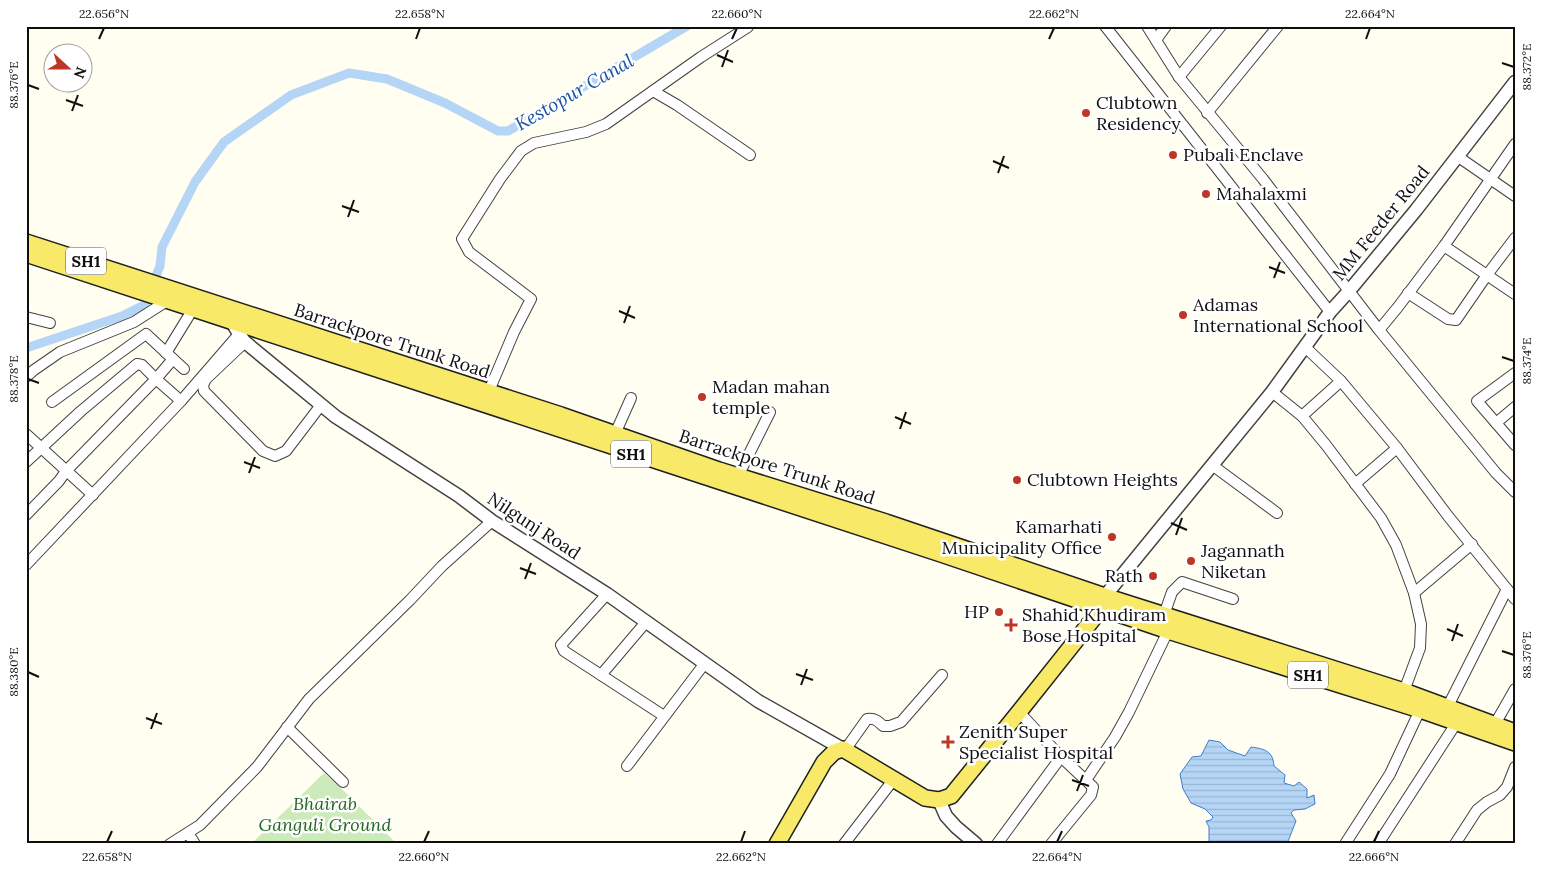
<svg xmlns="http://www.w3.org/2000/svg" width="1541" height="870" font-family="Lora,serif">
	<defs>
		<pattern id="water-rules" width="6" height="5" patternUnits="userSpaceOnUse" patternTransform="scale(1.25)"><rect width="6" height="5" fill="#b5d5f6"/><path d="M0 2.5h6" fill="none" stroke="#9ab6d2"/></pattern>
	</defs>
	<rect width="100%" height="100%" fill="#fffef1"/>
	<path fill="#cceaba" d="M324,773L345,792L397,844H251Z"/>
	<path fill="url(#water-rules)" stroke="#3c7fcd" d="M1209,740L1220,742L1228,750L1245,756L1251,747C1265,749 1273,751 1274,766L1285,775L1284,783L1294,786L1299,782L1307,789V798L1314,795L1315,804L1305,809L1294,810L1291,813L1296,821L1287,844H1212L1209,842V827L1206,821L1211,820L1213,817L1205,809L1191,803L1183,789L1180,774L1192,757L1201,756Z"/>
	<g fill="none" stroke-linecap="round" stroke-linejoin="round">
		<path stroke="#b5d5f6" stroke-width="9" d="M26,348L122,316L144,305L160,266L162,247L195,182L224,142L291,95L349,73L387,79L445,103L498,131H508L687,26"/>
		<g stroke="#424242" stroke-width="12">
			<g id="minor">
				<path d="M1105,26L1330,312"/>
				<path d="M1147,26L1179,77L1263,179L1379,330"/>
				<path d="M1156,40L1166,26"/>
				<path d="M1179,77L1221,26"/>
				<path d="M653,91L677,105L750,155"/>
				<path d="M1207,113L1278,26"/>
				<path d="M1515,144L1444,246L1398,307L1379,330L1496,473L1515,492"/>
				<path d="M1457,156L1515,196"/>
				<path d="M1444,246L1515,294"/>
				<path d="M1408,293L1448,319L1456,320L1487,275L1515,238"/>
				<path d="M26,317L50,323"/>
				<path d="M245,342L206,379L203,385L204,391L263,451L275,456L286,451L321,405"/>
				<path d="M1305,347L1341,381L1397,448L1448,516L1515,599"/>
				<path d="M166,353L193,309"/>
				<path d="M173,359L184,369"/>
				<path d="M26,377L34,370L60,352L134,322L167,301"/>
				<path d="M489,391L514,332L531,299L469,252L462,239L500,179L521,151L534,143L586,132L606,124L701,57L748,27"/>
				<path d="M1272,392L1302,416L1326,445L1381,518L1396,545L1414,593L1421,624L1420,648L1404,691"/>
				<path d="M1515,407L1496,423L1515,445"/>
				<path d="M1302,416L1341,381"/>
				<path d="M1496,423L1477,401L1515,373"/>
				<path d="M26,434L93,495"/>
				<path d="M615,434L631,398"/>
				<path d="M26,462L81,411L137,364L142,365L156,379L173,359L146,334L52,402"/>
				<path d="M1212,465L1277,513"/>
				<path d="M738,476L770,412"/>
				<path d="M1355,484L1397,448"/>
				<path d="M26,515L59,481L66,471L156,379L181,401L239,334"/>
				<path d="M26,565L181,401"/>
				<path d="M1414,593L1472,544"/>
				<path d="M607,594L561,645L564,651L601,675L646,622"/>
				<path d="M1164,615L1172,592L1182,582L1233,599"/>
				<path d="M601,675L664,716"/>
				<path d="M1447,708L1507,589"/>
				<path d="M1019,712L1061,757L1093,787L1091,795L1051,844"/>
				<path d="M1495,724L1515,689"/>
				<path d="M287,727L343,782"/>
				<path d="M845,750L867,719C875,718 878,721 883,726H890L901,722L942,675"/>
				<path d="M627,766L705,663"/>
				<path d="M1086,780L1115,737L1129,712L1168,631"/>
				<path d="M188,833L195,844"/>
				<path d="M170,844L200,825L257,767L309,699L410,600L442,566L492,521"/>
				<path d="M844,844L894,779"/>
				<path d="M997,844L1061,757"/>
				<path d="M1345,844L1390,774L1420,710"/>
				<path d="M1378,844L1457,722"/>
				<path d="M1455,844L1477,810L1487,802L1500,795L1507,787L1515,767"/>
			</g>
		</g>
		<g stroke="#424242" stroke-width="15">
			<g id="tertiary">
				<path d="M231,317C233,327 240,335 245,342L336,417L459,496L492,521L607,594L758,701L843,749"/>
				<path d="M1105,596L1272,392L1330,312L1349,291L1416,210L1515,82"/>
				<path d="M939,800L946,816L956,827L976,844"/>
			</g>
		</g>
		<g stroke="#202020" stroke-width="18">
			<g id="primary">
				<path d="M26,242L561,415L719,470L886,522L1105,596L1404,691L1515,732"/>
				<path d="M26,254L941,554L1168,631L1420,710L1515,743"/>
				<path d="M777,844L824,762L834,752L843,749L925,798L939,800L951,796L1019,712L1101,609L1104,599"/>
			</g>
		</g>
		<use href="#minor" stroke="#fff" stroke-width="10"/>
		<use href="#tertiary" stroke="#fff" stroke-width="12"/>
		<use href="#primary" stroke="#f8ea68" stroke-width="15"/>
	</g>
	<path fill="none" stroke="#0f0f0f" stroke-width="2" d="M99,39L104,28M416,39L420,28M732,39L737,28M1049,39L1054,28M1366,39L1370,28M717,55L733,62M1502,63L1514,67M722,67L728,50M28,85L39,89M66,100L83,106M72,111L78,95M993,161L1009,168M998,173L1004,156M342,206L359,212M348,217L354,200M1269,267L1285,273M1274,278L1280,262M619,311L635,318M624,323L630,306M1502,357L1514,361M28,379L39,383M895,417L911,424M900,429L906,412M244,462L260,468M249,473L255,457M1171,523L1187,530M1176,535L1182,518M520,568L536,574M525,579L531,563M1447,629L1463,636M1452,641L1458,624M1502,651L1514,655M28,672L39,677M796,674L813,680M801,685L807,669M146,718L162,724M151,729L157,713M1072,780L1089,786M1077,791L1083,775M107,842L112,831M424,842L429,831M741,842L745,831M1057,842L1062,831M1374,842L1379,831"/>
	<g fill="#bf3526" stroke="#fff" stroke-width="2">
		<circle cx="1086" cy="113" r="5"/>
		<circle cx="1173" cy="155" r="5"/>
		<circle cx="1206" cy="194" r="5"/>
		<circle cx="1183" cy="315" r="5"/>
		<circle cx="702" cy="397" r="5"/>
		<circle cx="1017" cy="480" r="5"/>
		<circle cx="1112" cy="537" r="5"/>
		<circle cx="1191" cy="561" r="5"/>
		<circle cx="1153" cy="576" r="5"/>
		<circle cx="999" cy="612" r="5"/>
		<path d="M1008.5 617.5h5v5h5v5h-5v5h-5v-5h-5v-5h5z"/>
		<path d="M945.5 734.5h5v5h5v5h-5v5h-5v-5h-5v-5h5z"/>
	</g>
	<g text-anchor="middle" stroke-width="5" stroke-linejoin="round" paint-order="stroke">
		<g fill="#fff" stroke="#575757" stroke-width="1">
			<rect x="66" y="247.5" width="40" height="27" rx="4"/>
			<rect x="611" y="440.5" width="40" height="27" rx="4"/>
			<rect x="1288" y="661.5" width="40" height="27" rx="4"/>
		</g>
		<g font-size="16" font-weight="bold" fill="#0f0f0f">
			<text x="86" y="267">SH1</text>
			<text x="631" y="460">SH1</text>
			<text x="1308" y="681">SH1</text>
		</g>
		<g font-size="18" fill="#0f0f0f" stroke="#fff" text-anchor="start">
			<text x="1096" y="109">Clubtown<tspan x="1096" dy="21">Residency</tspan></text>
			<text x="1183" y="161">Pubali Enclave</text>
			<text x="1216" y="200">Mahalaxmi</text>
			<text x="1193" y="311">Adamas<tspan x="1193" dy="21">International School</tspan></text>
			<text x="712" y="393">Madan mahan<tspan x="712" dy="21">temple</tspan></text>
			<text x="1027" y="486">Clubtown Heights</text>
			<text x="1102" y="533" text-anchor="end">Kamarhati<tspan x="1102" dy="21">Municipality Office</tspan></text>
			<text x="1201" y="557">Jagannath<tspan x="1201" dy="21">Niketan</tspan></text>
			<text x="1143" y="582" text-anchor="end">Rath</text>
			<text x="989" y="618" text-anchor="end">HP</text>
			<text x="1022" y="621">Shahid Khudiram<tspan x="1022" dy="21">Bose Hospital</tspan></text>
			<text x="959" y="738">Zenith Super<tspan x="959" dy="21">Specialist Hospital</tspan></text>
		</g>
		<g font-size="18" fill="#0f0f0f" stroke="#fff">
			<text transform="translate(1381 223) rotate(-51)" y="6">MM Feeder Road</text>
			<text transform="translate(392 341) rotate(18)" y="6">Barrackpore Trunk Road</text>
			<text transform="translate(777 467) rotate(18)" y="6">Barrackpore Trunk Road</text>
			<text transform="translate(534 526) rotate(33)" y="6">Nilgunj Road</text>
		</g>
		<g font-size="18" font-style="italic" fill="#23671e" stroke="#fff">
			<text x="325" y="810">Bhairab<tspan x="325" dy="21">Ganguli Ground</tspan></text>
		</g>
		<g font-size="19" font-style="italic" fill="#1751a1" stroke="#fff">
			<text transform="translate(574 92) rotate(-30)" y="7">Kestopur Canal</text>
		</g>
	</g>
	<rect width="1541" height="870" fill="none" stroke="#ffffff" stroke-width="55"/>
	<g transform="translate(68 68) rotate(111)"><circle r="24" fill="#ffffff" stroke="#9f9f9f"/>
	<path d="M0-4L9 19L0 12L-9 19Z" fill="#bf3526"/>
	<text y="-8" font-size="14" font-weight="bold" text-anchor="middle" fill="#0f0f0f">N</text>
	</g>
	<rect x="28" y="28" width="1486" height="814" fill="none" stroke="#0f0f0f" stroke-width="2"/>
	<g font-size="12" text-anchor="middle" fill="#0f0f0f">
		<text x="104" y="18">22.656°N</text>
		<text x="420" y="18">22.658°N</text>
		<text x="737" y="18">22.660°N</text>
		<text x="1054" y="18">22.662°N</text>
		<text x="1370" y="18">22.664°N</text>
		<text transform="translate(1527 67) rotate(-90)" y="4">88.372°E</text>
		<text transform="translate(14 85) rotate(-90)" y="4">88.376°E</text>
		<text transform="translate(1527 361) rotate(-90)" y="4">88.374°E</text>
		<text transform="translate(14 379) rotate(-90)" y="4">88.378°E</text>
		<text transform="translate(1527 655) rotate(-90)" y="4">88.376°E</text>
		<text transform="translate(14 672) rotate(-90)" y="4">88.380°E</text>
		<text x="107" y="861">22.658°N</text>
		<text x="424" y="861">22.660°N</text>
		<text x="741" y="861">22.662°N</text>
		<text x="1057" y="861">22.664°N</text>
		<text x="1374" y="861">22.666°N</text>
	</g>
</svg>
